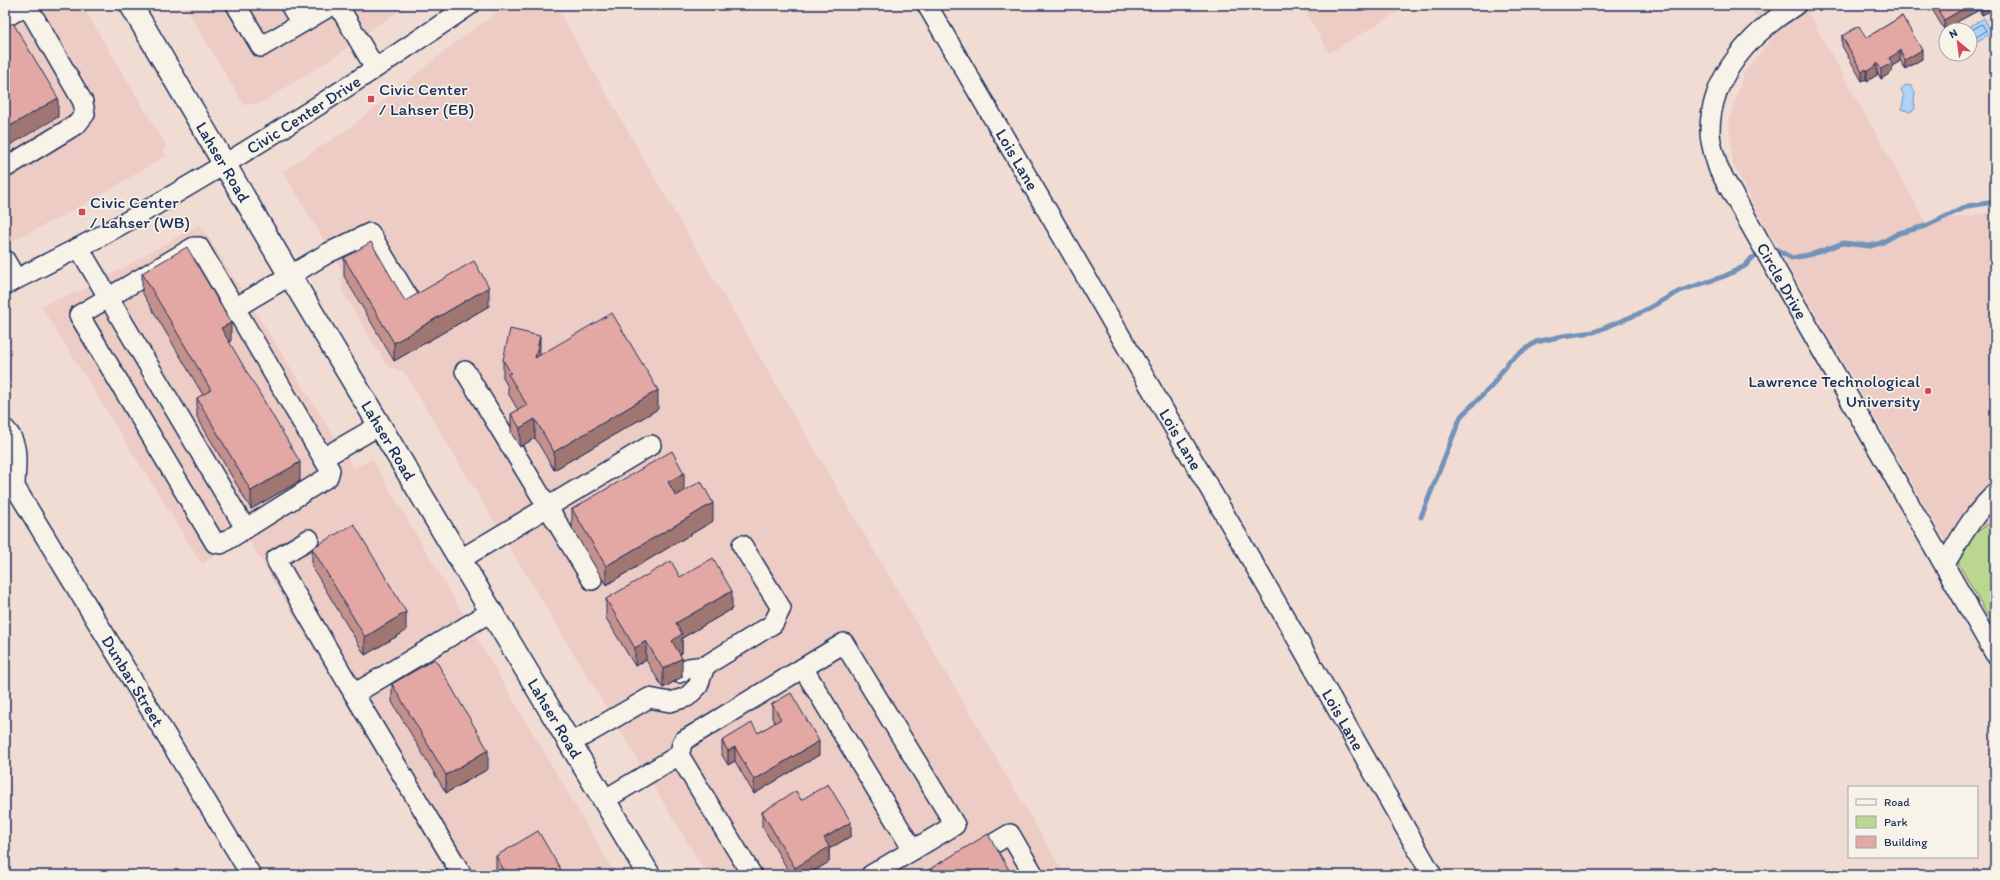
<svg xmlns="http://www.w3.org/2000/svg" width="2000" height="880" font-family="Itim,sans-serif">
	<rect width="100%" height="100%" fill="#f1dcd3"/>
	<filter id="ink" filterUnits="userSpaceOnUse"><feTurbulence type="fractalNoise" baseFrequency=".025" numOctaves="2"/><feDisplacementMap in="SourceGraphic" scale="8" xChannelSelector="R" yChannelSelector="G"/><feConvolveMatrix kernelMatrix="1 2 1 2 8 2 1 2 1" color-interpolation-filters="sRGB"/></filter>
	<g filter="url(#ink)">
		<g fill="#edccc5">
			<path d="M5,5H82L167,147L162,149L166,156L80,207L5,245Z"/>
			<path d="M184,5H409L376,26L336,56L261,103L244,105Z"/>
			<path d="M507,5H555L674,211L1065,875H707L404,372L390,367L385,363L342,291L341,269L283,171L348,129L454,44Z"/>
			<path d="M1302,5H1410L1329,53Z"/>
			<path d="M1750,5H1821L1808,13L1926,222L1995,212V628L1757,211L1733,164L1729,120L1744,72L1770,41Z"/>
			<path d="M200,224L354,468L372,459L616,875H448L247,537L202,564L41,306L91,286Z"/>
		</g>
		<path fill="#bbd68e" stroke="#6b8276" d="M1995,523V628L1957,561L1966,540L1987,525Z"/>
		<g fill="#add4f7" stroke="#7392ba">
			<path d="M1984,18L1992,33L1970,45V30H1964Z"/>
			<path d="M1906,85L1911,86L1915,92L1914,101L1915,109L1910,112L1902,109L1904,97L1901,89Z"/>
		</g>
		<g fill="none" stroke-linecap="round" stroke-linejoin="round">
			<path stroke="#55719b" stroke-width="1" d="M1970,31L1982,24L1986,31L1970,41"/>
			<g stroke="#7392ba" stroke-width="5">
				<path d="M1770,252L1777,250L1792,258L1813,254L1843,243L1870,246L1881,243L1899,233L1926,226L1968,206L1995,202"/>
				<path d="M1421,517L1461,416L1491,387L1510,360L1536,342L1563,336L1594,332L1638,314L1680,291L1725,276L1745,266L1752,258L1763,254"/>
			</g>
			<g stroke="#1b2f5e" stroke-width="22">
				<g id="minor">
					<path d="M236,5L261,47L332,5"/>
					<path d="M290,5L301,23"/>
					<path d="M338,5L375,68"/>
					<path id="s1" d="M927,5L1280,609L1432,875"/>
					<path id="s2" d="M1796,5C1752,32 1710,76 1710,131C1710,144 1715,158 1719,170L1995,654"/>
					<path d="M5,18L26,5"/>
					<path d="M5,168L77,124L85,114L83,102L27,5"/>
					<path d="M194,247H199L330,470L328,477L221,544L215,543L79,315Z"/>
					<path d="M79,248L245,528"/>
					<path d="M5,260L16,279"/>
					<path id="s3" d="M5,285C36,269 67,254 97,238C225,168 349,87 470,5"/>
					<path d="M235,308L328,253L370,233L414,307"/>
					<path d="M465,371L592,580"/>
					<path id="s4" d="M5,429C21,444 15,467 15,487L251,875"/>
					<path d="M323,458L380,425"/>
					<path d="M309,539L276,559L277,562L354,694"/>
					<path d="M461,559L651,445"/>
					<path d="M1945,564C1960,539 1973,514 1995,494"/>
					<path d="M803,668L913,850L871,875"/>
					<path d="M679,673L689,668L705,666"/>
					<path d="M571,743L649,698L670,702L687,697L698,686L705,666L773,624L781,608L742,545"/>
					<path d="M679,755L752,875"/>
					<path d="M604,800L679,755L683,741L844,643L955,825L913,850"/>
					<path d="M462,875L354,694L492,611"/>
					<path d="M941,875L1010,834L1034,875"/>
				</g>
			</g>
			<g stroke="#1b2f5e" stroke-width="25">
				<g id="major">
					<path id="s5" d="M131,5L289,274L649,875"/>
				</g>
			</g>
			<use href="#minor" stroke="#f7f3e8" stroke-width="19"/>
			<use href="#major" stroke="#f7f3e8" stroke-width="22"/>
		</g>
		<g fill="#c3908c" stroke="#1b2f5e">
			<path d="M1930,5H1994V9L1982,15L1979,10L1944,29L1930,6Z"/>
			<path d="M1902,16L1922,59L1905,69L1900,60L1899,62L1892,66V72L1881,79L1877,72V75L1867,81L1866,79L1862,81L1842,46V36L1866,38Z"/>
			<path d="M344,258L405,301L489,306L394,361L344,276Z"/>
			<path d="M142,273L231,341L229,342L300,481L251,509L197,417V398L203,395L142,292Z"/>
			<path d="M540,356L658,409L554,470L535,438L520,447L511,433V414L518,410L508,393V387L503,378V360Z"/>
			<path d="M572,509L713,521L606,585L572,528Z"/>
			<path d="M312,548L406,631L365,655L312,567Z"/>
			<path d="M680,577L732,609L682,638V653L680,655L682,677L663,688L646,660L635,666L606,618V599Z"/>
			<path d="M392,684L488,769L446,793L392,702Z"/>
			<path d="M772,704L819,755L754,794L735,761L728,765L722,755V741L758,733L775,723L772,718Z"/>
			<path d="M801,800L851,836L829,849V862L807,875H791L762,826V812Z"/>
			<path d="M496,856L564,875H496Z"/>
		</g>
		<g fill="#9f7672" stroke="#1b2f5e">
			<path d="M1970,5H1979V10L1944,29V20Z"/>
			<path d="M1984,5H1994V9L1982,15V6Z"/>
			<path d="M1900,50V60L1899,62L1892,66V72L1881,79V69L1889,58Z"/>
			<path d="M1922,50V59L1905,69V60Z"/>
			<path d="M1877,63V75L1867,81V71Z"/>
			<path d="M1866,69V79L1862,81V72Z"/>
			<path d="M58,98V117L5,148V129Z"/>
			<path d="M489,287V306L394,361V343Z"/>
			<path d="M231,323V341L221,347V328Z"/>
			<path d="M540,336V355L535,377V358Z"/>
			<path d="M658,390V409L554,470V452Z"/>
			<path d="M535,419V438L520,447V428Z"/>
			<path d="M300,462V481L251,509V491Z"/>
			<path d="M684,473V491L668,501V482Z"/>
			<path d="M713,503V521L606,585V566Z"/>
			<path d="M732,591V609L682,638V653L672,659V641L676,623Z"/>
			<path d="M406,612V631L365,655V637Z"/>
			<path d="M646,641V660L635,666V648Z"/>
			<path d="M682,658V677L663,688V669Z"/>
			<path d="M819,741V755L754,794V780Z"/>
			<path d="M735,747V761L728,765V751Z"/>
			<path d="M488,750V769L446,793V775Z"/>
			<path d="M851,822V836L829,849V862L807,875H795V868L824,838Z"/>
		</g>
		<g fill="#e3a8a3" stroke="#1b2f5e">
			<path d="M1935,5H1970L1944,20Z"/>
			<path d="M1902,16L1922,50L1905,60L1900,50L1899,52L1889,58L1892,63L1881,69L1877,63V65L1867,71L1866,69L1862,72L1842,36L1859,26L1866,38Z"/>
			<path d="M13,23L58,98L5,129V28Z"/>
			<path d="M371,242L405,301L474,261L489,287L394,343L344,258Z"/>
			<path d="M187,247L231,323L221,328L300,462L251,491L197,398L211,390L142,273Z"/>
			<path d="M612,313L658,390L554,452L535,419L520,428L511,414L527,405L508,374L511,373L503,360L510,329L540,336L535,358Z"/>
			<path d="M672,451L684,473L668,482L676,496L701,481L713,503L606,566L572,509Z"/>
			<path d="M354,524L406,612L365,637L312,548Z"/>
			<path d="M713,558L732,591L676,623L682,634L672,641L682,658L663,669L646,641L635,648L606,599L671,561L680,577Z"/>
			<path d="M435,659L488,750L446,775L392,684Z"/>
			<path d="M791,693L819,741L754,780L735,747L728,751L722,741L752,723L758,733L781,719L772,704Z"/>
			<path d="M828,784L851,822L824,838L829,847L795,868L762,812L796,791L801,800Z"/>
			<path d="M538,831L564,875H507L496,856Z"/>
			<path d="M988,834L1012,875H920Z"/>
		</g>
	</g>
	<g fill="#d1495b" stroke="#f7f3e8" stroke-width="1.5">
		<rect x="367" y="95" width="8" height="8" rx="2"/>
		<rect x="78" y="208" width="8" height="8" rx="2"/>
		<circle cx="1928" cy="391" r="4"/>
	</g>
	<g text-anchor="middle" stroke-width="3.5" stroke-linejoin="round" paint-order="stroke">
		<g font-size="17" fill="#1b2f5e" stroke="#f7f3e8" text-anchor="start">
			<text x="379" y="95">Civic Center<tspan x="379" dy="20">/ Lahser (EB)</tspan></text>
			<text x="90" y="208">Civic Center<tspan x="90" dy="20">/ Lahser (WB)</tspan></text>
			<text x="1920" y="387" text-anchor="end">Lawrence Technological<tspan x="1920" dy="20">University</tspan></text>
		</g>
		<g font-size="17" fill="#1b2f5e" stroke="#f7f3e8">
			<text dy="6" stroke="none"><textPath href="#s3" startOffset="344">Civic Center Drive</textPath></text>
			<text dy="6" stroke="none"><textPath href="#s1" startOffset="179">Lois Lane</textPath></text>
			<text dy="6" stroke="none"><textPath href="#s5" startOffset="182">Lahser Road</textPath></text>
			<text dy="6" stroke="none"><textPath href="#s2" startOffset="327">Circle Drive</textPath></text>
			<text dy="6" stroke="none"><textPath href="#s1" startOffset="503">Lois Lane</textPath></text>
			<text dy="6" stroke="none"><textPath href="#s5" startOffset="506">Lahser Road</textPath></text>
			<text dy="6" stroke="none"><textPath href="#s4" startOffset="288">Dunbar Street</textPath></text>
			<text dy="6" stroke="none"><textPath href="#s5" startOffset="830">Lahser Road</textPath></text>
			<text dy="6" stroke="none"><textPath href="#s1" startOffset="827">Lois Lane</textPath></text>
		</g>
	</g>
	<rect width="2000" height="880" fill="none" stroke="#f7f3e8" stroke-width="20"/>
	<rect x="10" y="10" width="1980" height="860" fill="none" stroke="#1b2f5e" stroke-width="1.5" filter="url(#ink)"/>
	<rect x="1848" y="786" width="130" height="72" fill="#f7f3e8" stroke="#9fa5b1"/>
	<rect x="1856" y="799" width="20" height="6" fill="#f7f3e8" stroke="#9fa5b1"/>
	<text x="1884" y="806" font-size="12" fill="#1b2f5e">Road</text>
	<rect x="1856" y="816" width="20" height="12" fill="#bbd68e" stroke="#9fa5b1"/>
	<text x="1884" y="826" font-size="12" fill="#1b2f5e">Park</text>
	<rect x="1856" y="836" width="20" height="12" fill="#e3a8a3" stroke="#9fa5b1"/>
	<text x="1884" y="846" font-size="12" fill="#1b2f5e">Building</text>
	<g transform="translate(1958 42) rotate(331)"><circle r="19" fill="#f7f3e8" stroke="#9fa5b1"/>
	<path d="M0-3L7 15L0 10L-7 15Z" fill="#d1495b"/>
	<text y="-6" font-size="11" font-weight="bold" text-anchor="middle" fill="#1b2f5e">N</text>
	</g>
</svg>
